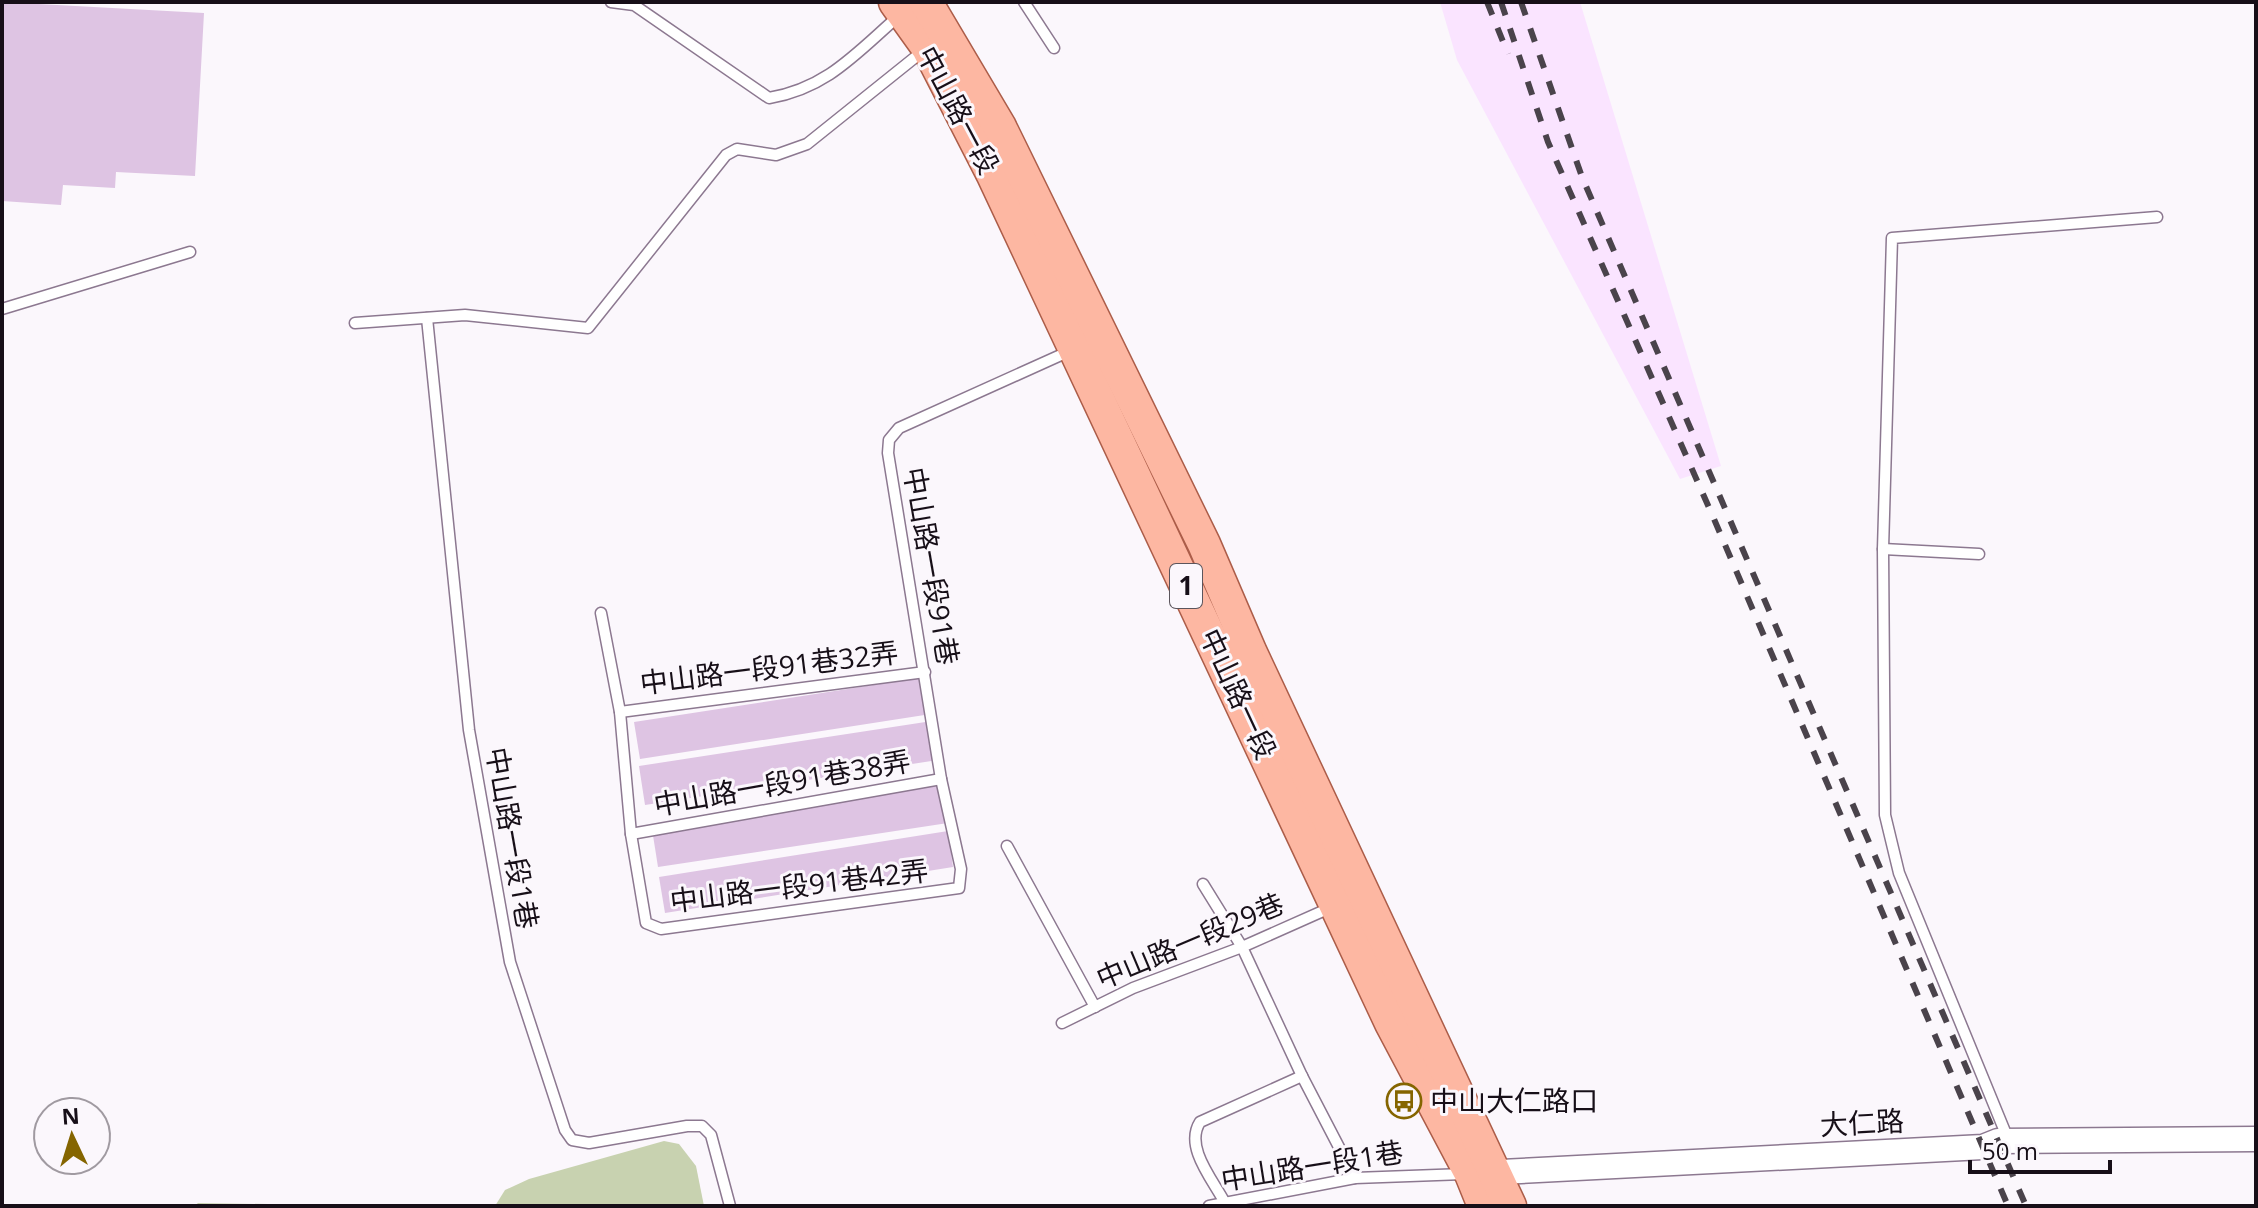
<svg xmlns="http://www.w3.org/2000/svg" width="2258" height="1208" font-family="'Open Sans','Noto Sans TC',sans-serif">
	<rect width="100%" height="100%" fill="#fbf7fc"/>
	<path fill="#fae4ff" d="M1440,2H1580L1721,466L1680,479L1457,60Z"/>
	<g fill="#c8d2b0">
		<path d="M664,1141L679,1144L696,1166L704,1206H495L505,1190L529,1179Z"/>
		<path d="M198,1203L327,1205L341,1206H194Z"/>
	</g>
	<g fill="#dec4e3">
		<path d="M2,2L204,13L195,176L116,172L115,188L63,185L61,205L2,201Z"/>
		<path d="M925,677L931,714L640,759L634,722Z"/>
		<path d="M932,721L938,760L645,805L639,766Z"/>
		<path d="M942,785L948,823L658,867L652,829Z"/>
		<path d="M948,831L953,867L665,913L659,877Z"/>
	</g>
	<g fill="none" stroke-linecap="round" stroke-linejoin="round">
		<g stroke="#8c7890" stroke-width="13">
			<g id="service">
				<path d="M611,2L634,5L769,98C828,88 857,52 901,14"/>
				<path d="M1024,2L1054,48"/>
				<path d="M2,309L190,252"/>
				<path d="M427,318L469,730L510,962L565,1130L572,1140L589,1143L687,1126H702L711,1135L730,1206"/>
				<path d="M355,323L465,315L588,328L726,155L737,149L776,155L807,144L923,51"/>
				<path d="M1883,549L1979,554"/>
				<path d="M601,613L620,712L631,834L646,923L661,929L959,888L961,869L941,779L888,453L889,440L899,428L1072,350"/>
				<path d="M620,712L925,672"/>
				<path d="M631,834L941,779"/>
				<path d="M1007,846L1095,1007"/>
				<path d="M1203,884L1242,947L1302,1076L1355,1178"/>
				<path d="M1062,1023L1133,988L1242,947L1332,907"/>
				<path d="M2008,1139L1899,873L1885,815L1883,549L1892,238L2157,217"/>
				<path d="M1225,1203C1213,1180 1184,1147 1200,1122L1302,1076"/>
				<path d="M1209,1206L1355,1178L1464,1174"/>
			</g>
		</g>
		<g stroke="#8c7890" stroke-width="27">
			<path id="tertiary" d="M1481,1173L1983,1147L1998,1141L2256,1139"/>
		</g>
		<g stroke="#ac5d49" stroke-width="35">
			<g id="primary">
				<path d="M895,2L928,48L993,175L1391,1023L1471,1174L1484,1206"/>
				<path d="M926,2L1000,127L1204,544L1250,651L1510,1206"/>
			</g>
		</g>
		<use href="#service" stroke="#fff" stroke-width="10"/>
		<use href="#tertiary" stroke="#fff" stroke-width="24"/>
		<use href="#primary" stroke="#fdb7a2" stroke-width="32"/>
		<g stroke="#4a434b" stroke-width="6" stroke-dasharray="14 14" stroke-linecap="butt">
			<path d="M1487,2L1508,54"/>
			<path d="M1501,2L1548,142L1714,519L2008,1206"/>
			<path d="M1521,2L1582,177L2026,1206"/>
		</g>
	</g>
	<defs>
		<g id="bus-ring" transform="scale(1.8)"><circle r="9.5" fill="#fbf7fc" stroke="#856500" stroke-width="1.5"/><path d="M-5-6H5V4H4V6H2V4H-2V6H-4V4H-5ZM-3.5-4V0h7V-4ZM-3.5 1.2v1.5H-2V1.2ZM2 1.2v1.5H3.5V1.2Z" fill="#856500"/></g>
	</defs>
	<g fill-rule="evenodd">
		<use href="#bus-ring" x="1404" y="1101"/>
	</g>
	<g text-anchor="middle" stroke-width="6" stroke-linejoin="round" paint-order="stroke">
		<rect fill="#fbf7fc" stroke="#5b555c" stroke-width="2" x="1170" y="564" width="32" height="44" rx="6"/>
		<g font-size="26" font-weight="bold" fill="#170f18">
			<text x="1186" y="595">1</text>
		</g>
		<g font-size="28" fill="#170f18" stroke="#fbf7fc">
			<text transform="translate(958 110) rotate(62)" y="10">中山路一段</text>
			<text transform="translate(931 566) rotate(80)" y="10">中山路一段91巷</text>
			<text transform="translate(769 668) rotate(-7)" y="10">中山路一段91巷32弄</text>
			<text transform="translate(1238 694) rotate(65)" y="10">中山路一段</text>
			<text transform="translate(782 783) rotate(-10)" y="10">中山路一段91巷38弄</text>
			<text transform="translate(512 838) rotate(80)" y="10">中山路一段1巷</text>
			<text transform="translate(799 886) rotate(-7)" y="10">中山路一段91巷42弄</text>
			<text transform="translate(1190 941) rotate(-23)" y="10">中山路一段29巷</text>
			<text transform="translate(1862 1123) rotate(-3)" y="10">大仁路</text>
			<text transform="translate(1312 1166) rotate(-9)" y="10">中山路一段1巷</text>
		</g>
		<g font-size="28" fill="#170f18" stroke="#fbf7fc" text-anchor="start">
			<text x="1430" y="1111">中山大仁路口</text>
		</g>
	</g>
	<rect width="2258" height="1208" fill="none" stroke="#170f18" stroke-width="8"/>
	<g transform="translate(72 1136) rotate(356)"><circle r="38" fill="#fbf7fc" stroke="#a09aa1" stroke-width="2"/>
	<path d="M0-6L14 30L0 20L-14 30Z" fill="#856500"/>
	<text y="-12" font-size="22" font-weight="bold" text-anchor="middle" fill="#170f18">N</text>
	</g>
	<path d="M1970 1160v12h140v-12" fill="none" stroke="#170f18" stroke-width="4"/>
	<text x="1982" y="1160" font-size="24" fill="#170f18" stroke="#fbf7fc" stroke-width="6" paint-order="stroke">50 m</text>
</svg>
